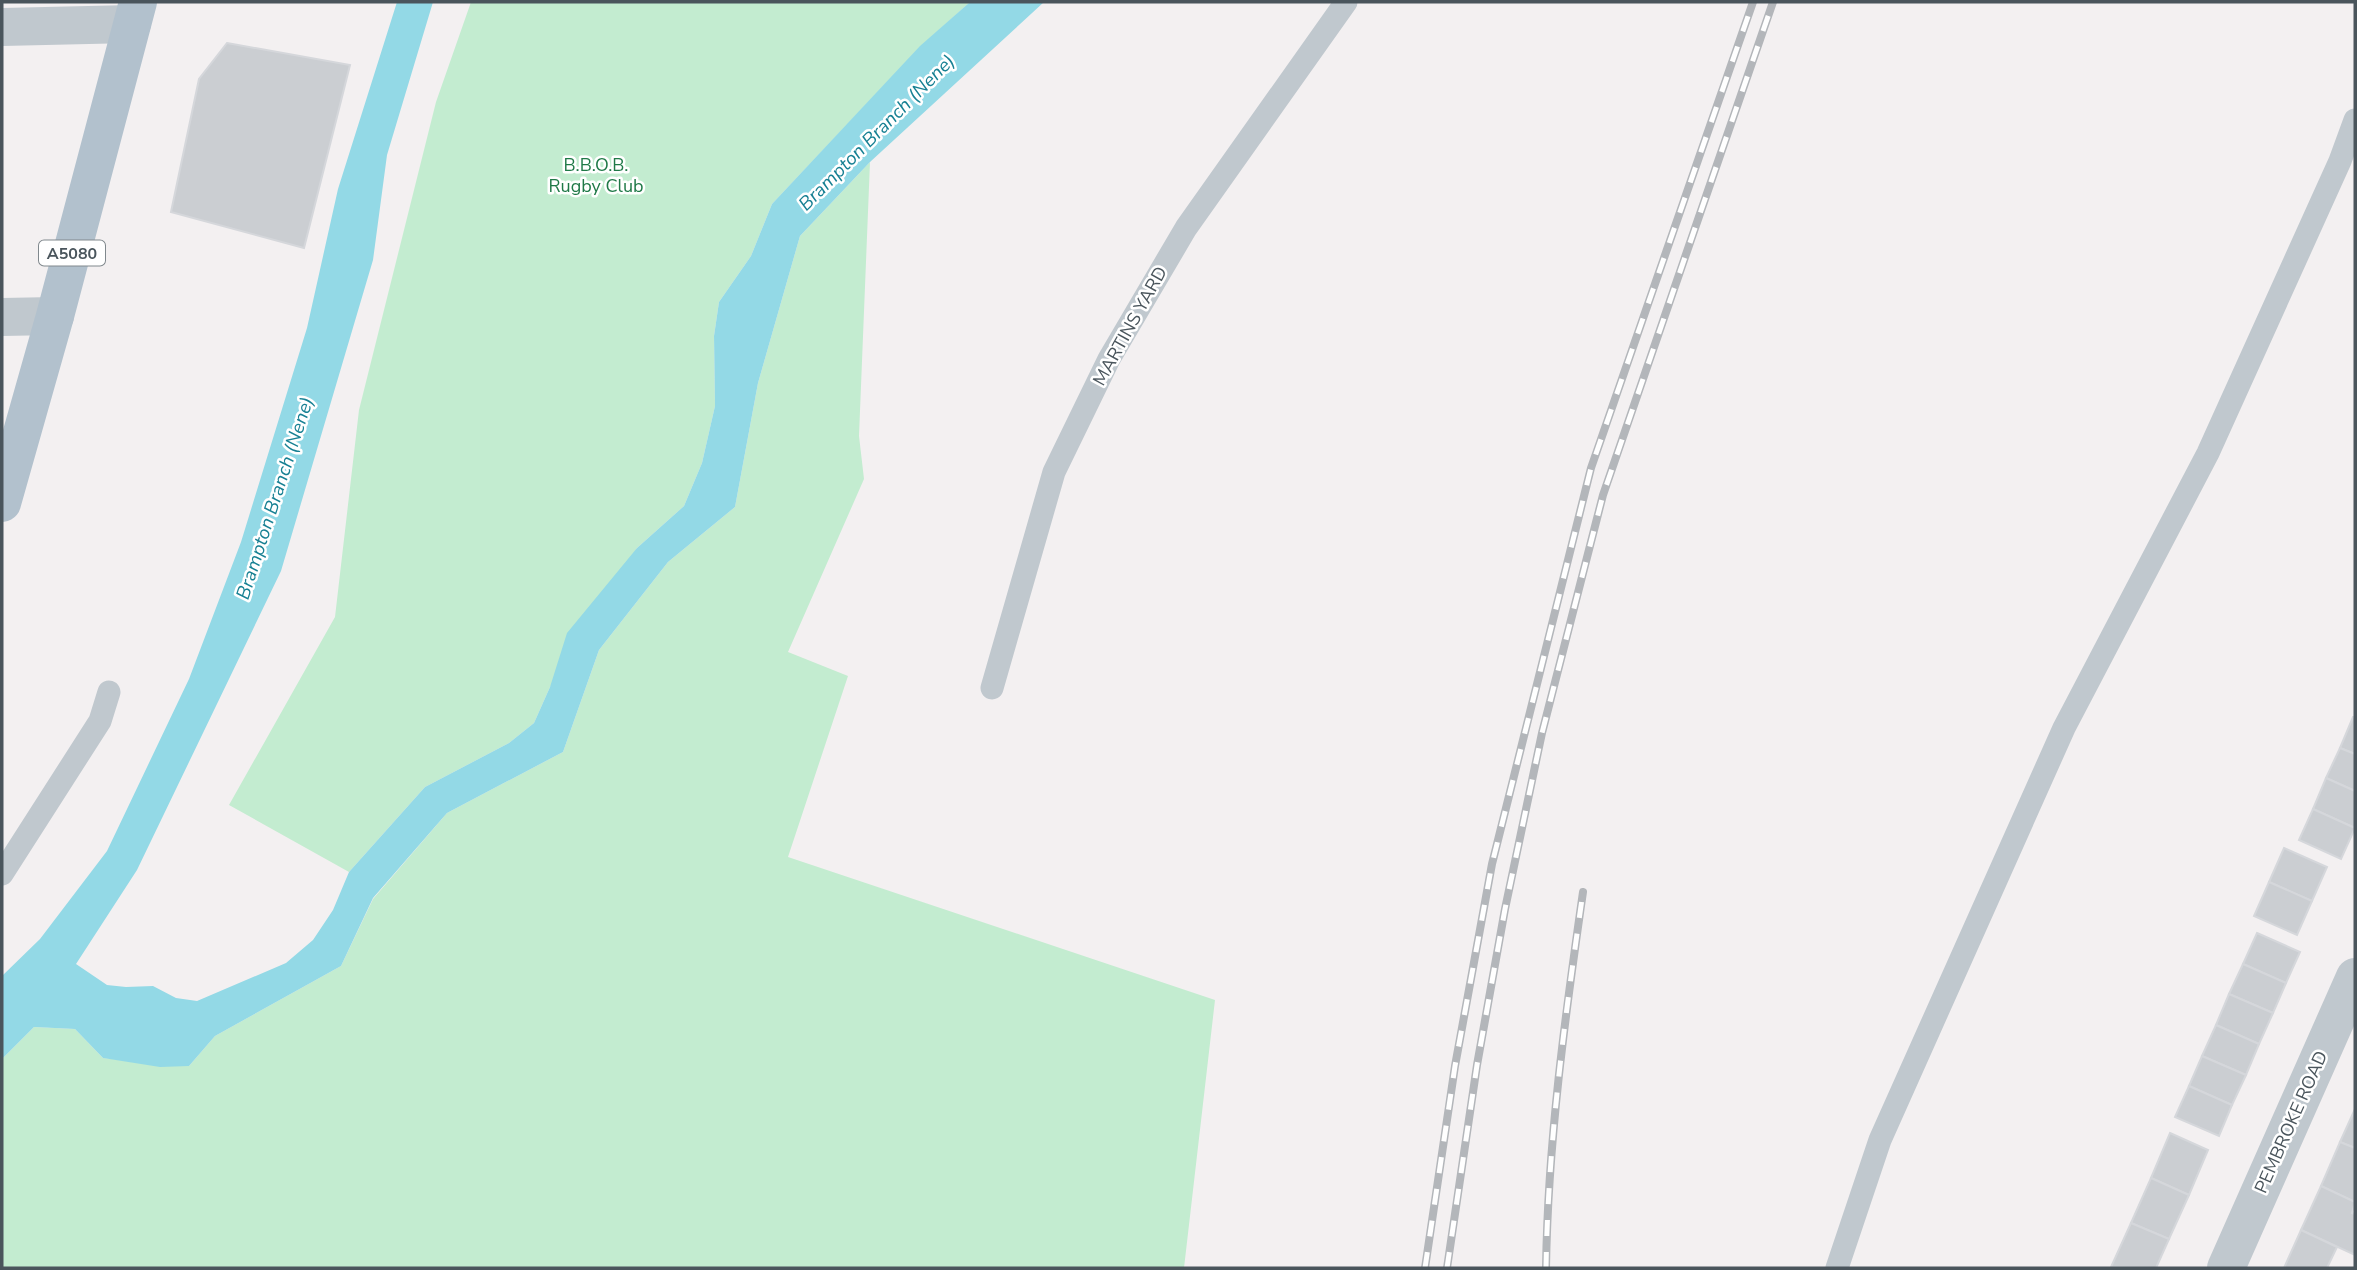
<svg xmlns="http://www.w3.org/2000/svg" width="2357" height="1270" font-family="'Nunito Sans',sans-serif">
	<rect width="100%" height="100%" fill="#f3f0f1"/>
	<g fill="#c3ecd0">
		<path d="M471,2H970L920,47L772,204L751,256L719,302L714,336L715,406L702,463L684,506L637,548L550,687L534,723L509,743L425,787L349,872L229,805L335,617L359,410L436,102Z"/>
		<path d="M870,162L859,436L864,479L788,652L848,676L788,857L1215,1000L1184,1268H2V1059L34,1027L75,1029L103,1058L189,1066L215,1036L341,966L373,899L447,813L563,752L599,650L668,562L735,507L758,383L800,236Z"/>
	</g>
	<path fill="#93d9e6" d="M397,2H433L387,155L373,260L281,571L137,870L76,964L107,985L126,987L153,986L176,998L197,1001L286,963L313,940L333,910L349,872L425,787L509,743L534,723L550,687L567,633L637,548L684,506L702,463L715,406L714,336L719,302L751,256L772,204L920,46L970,2H1044L870,162L800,236L758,383L735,507L668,562L599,650L563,752L447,813L373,898L341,966L215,1036L189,1066L160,1067L103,1058L75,1029L34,1027L2,1059V976L40,939L107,851L189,679L241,542L307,328L338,189Z"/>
	<g fill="#cbced2" stroke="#d5d7db" stroke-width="2">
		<path d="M227,43L350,65L304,248L171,212L199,79Z"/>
		<path d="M2353,717H2355V754L2340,748Z"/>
		<path d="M2340,748L2355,754V791L2326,778Z"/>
		<path d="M2326,778L2355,791V828L2313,809Z"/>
		<path d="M2313,809L2355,828L2341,859L2299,840Z"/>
		<path d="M2284,848L2327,867L2312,901L2269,882Z"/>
		<path d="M2269,882L2312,901L2297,935L2254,916Z"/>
		<path d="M2257,933L2300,952L2286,983L2243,964Z"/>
		<path d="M2243,964L2286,983L2273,1013L2229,994Z"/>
		<path d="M2229,994L2273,1013L2259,1044L2216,1025Z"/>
		<path d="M2216,1025L2259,1044L2246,1075L2202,1056Z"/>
		<path d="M2202,1056L2246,1075L2232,1105L2189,1086Z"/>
		<path d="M2189,1086L2232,1105L2219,1136L2175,1117Z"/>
		<path d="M2355,1109V1148L2340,1142Z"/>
		<path d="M2170,1133L2208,1150L2189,1195L2151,1178Z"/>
		<path d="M2340,1142L2355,1148V1202L2321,1186Z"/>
		<path d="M2151,1178L2189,1195L2169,1239L2131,1223Z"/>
		<path d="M2321,1186L2355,1202L2352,1213L2355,1214V1255L2301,1230Z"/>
		<path d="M2131,1223L2169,1239L2156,1268L2111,1267Z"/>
		<path d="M2301,1230L2337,1247L2327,1268H2284Z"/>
	</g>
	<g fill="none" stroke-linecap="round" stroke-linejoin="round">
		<g stroke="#c0c8ce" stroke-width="23">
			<path d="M992,688L1054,472L1109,359L1186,228L1346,2"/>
			<path d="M2,874L100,721L109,692"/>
			<path d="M1837,1268L1880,1140L2064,728L2208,453L2340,161L2355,120"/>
		</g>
		<g stroke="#c0c8ce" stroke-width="38">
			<path d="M2,27L132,24"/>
			<path d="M2,317L55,316"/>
			<path d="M2226,1268L2355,977"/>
		</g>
		<path stroke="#b2c1cd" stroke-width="38" d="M2,503L55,316L138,2"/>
		<g stroke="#b3b6ba" stroke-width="8">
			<g id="rail">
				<path d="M1425,1268L1455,1066L1492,864L1591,468L1753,2"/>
				<path d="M1447,1268L1477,1065L1505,909L1542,733L1603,495L1773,2"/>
				<path d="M1546,1268C1548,1141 1565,1017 1583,892"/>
			</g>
		</g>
		<use href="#rail" stroke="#fff" stroke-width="5" stroke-dasharray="16" stroke-linecap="butt"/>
	</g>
	<g text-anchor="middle" stroke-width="5" stroke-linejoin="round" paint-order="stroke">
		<rect fill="#fff" stroke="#80888d" stroke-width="2" x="39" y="240.5" width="66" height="25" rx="5"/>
		<g font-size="16" font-weight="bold" fill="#4a555c">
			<text x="72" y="259">A5080</text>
		</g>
		<g font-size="18" fill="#1f7947" stroke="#fff">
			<text x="596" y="171">B.B.O.B.<tspan x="596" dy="21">Rugby Club</tspan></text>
		</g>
		<g font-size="18" fill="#4a555c" stroke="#fff">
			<text transform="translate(1130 326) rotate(-61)" y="6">MARTINS YARD</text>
			<text transform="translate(2291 1122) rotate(-66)" y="6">PEMBROKE ROAD</text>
		</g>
		<g font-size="19" font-style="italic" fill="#178093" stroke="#fff">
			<text transform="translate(876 132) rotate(-45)" y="7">Brampton Branch (Nene)</text>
			<text transform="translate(274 498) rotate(-72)" y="7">Brampton Branch (Nene)</text>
		</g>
	</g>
	<rect width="2357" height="1270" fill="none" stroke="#4a555c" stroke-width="7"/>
</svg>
